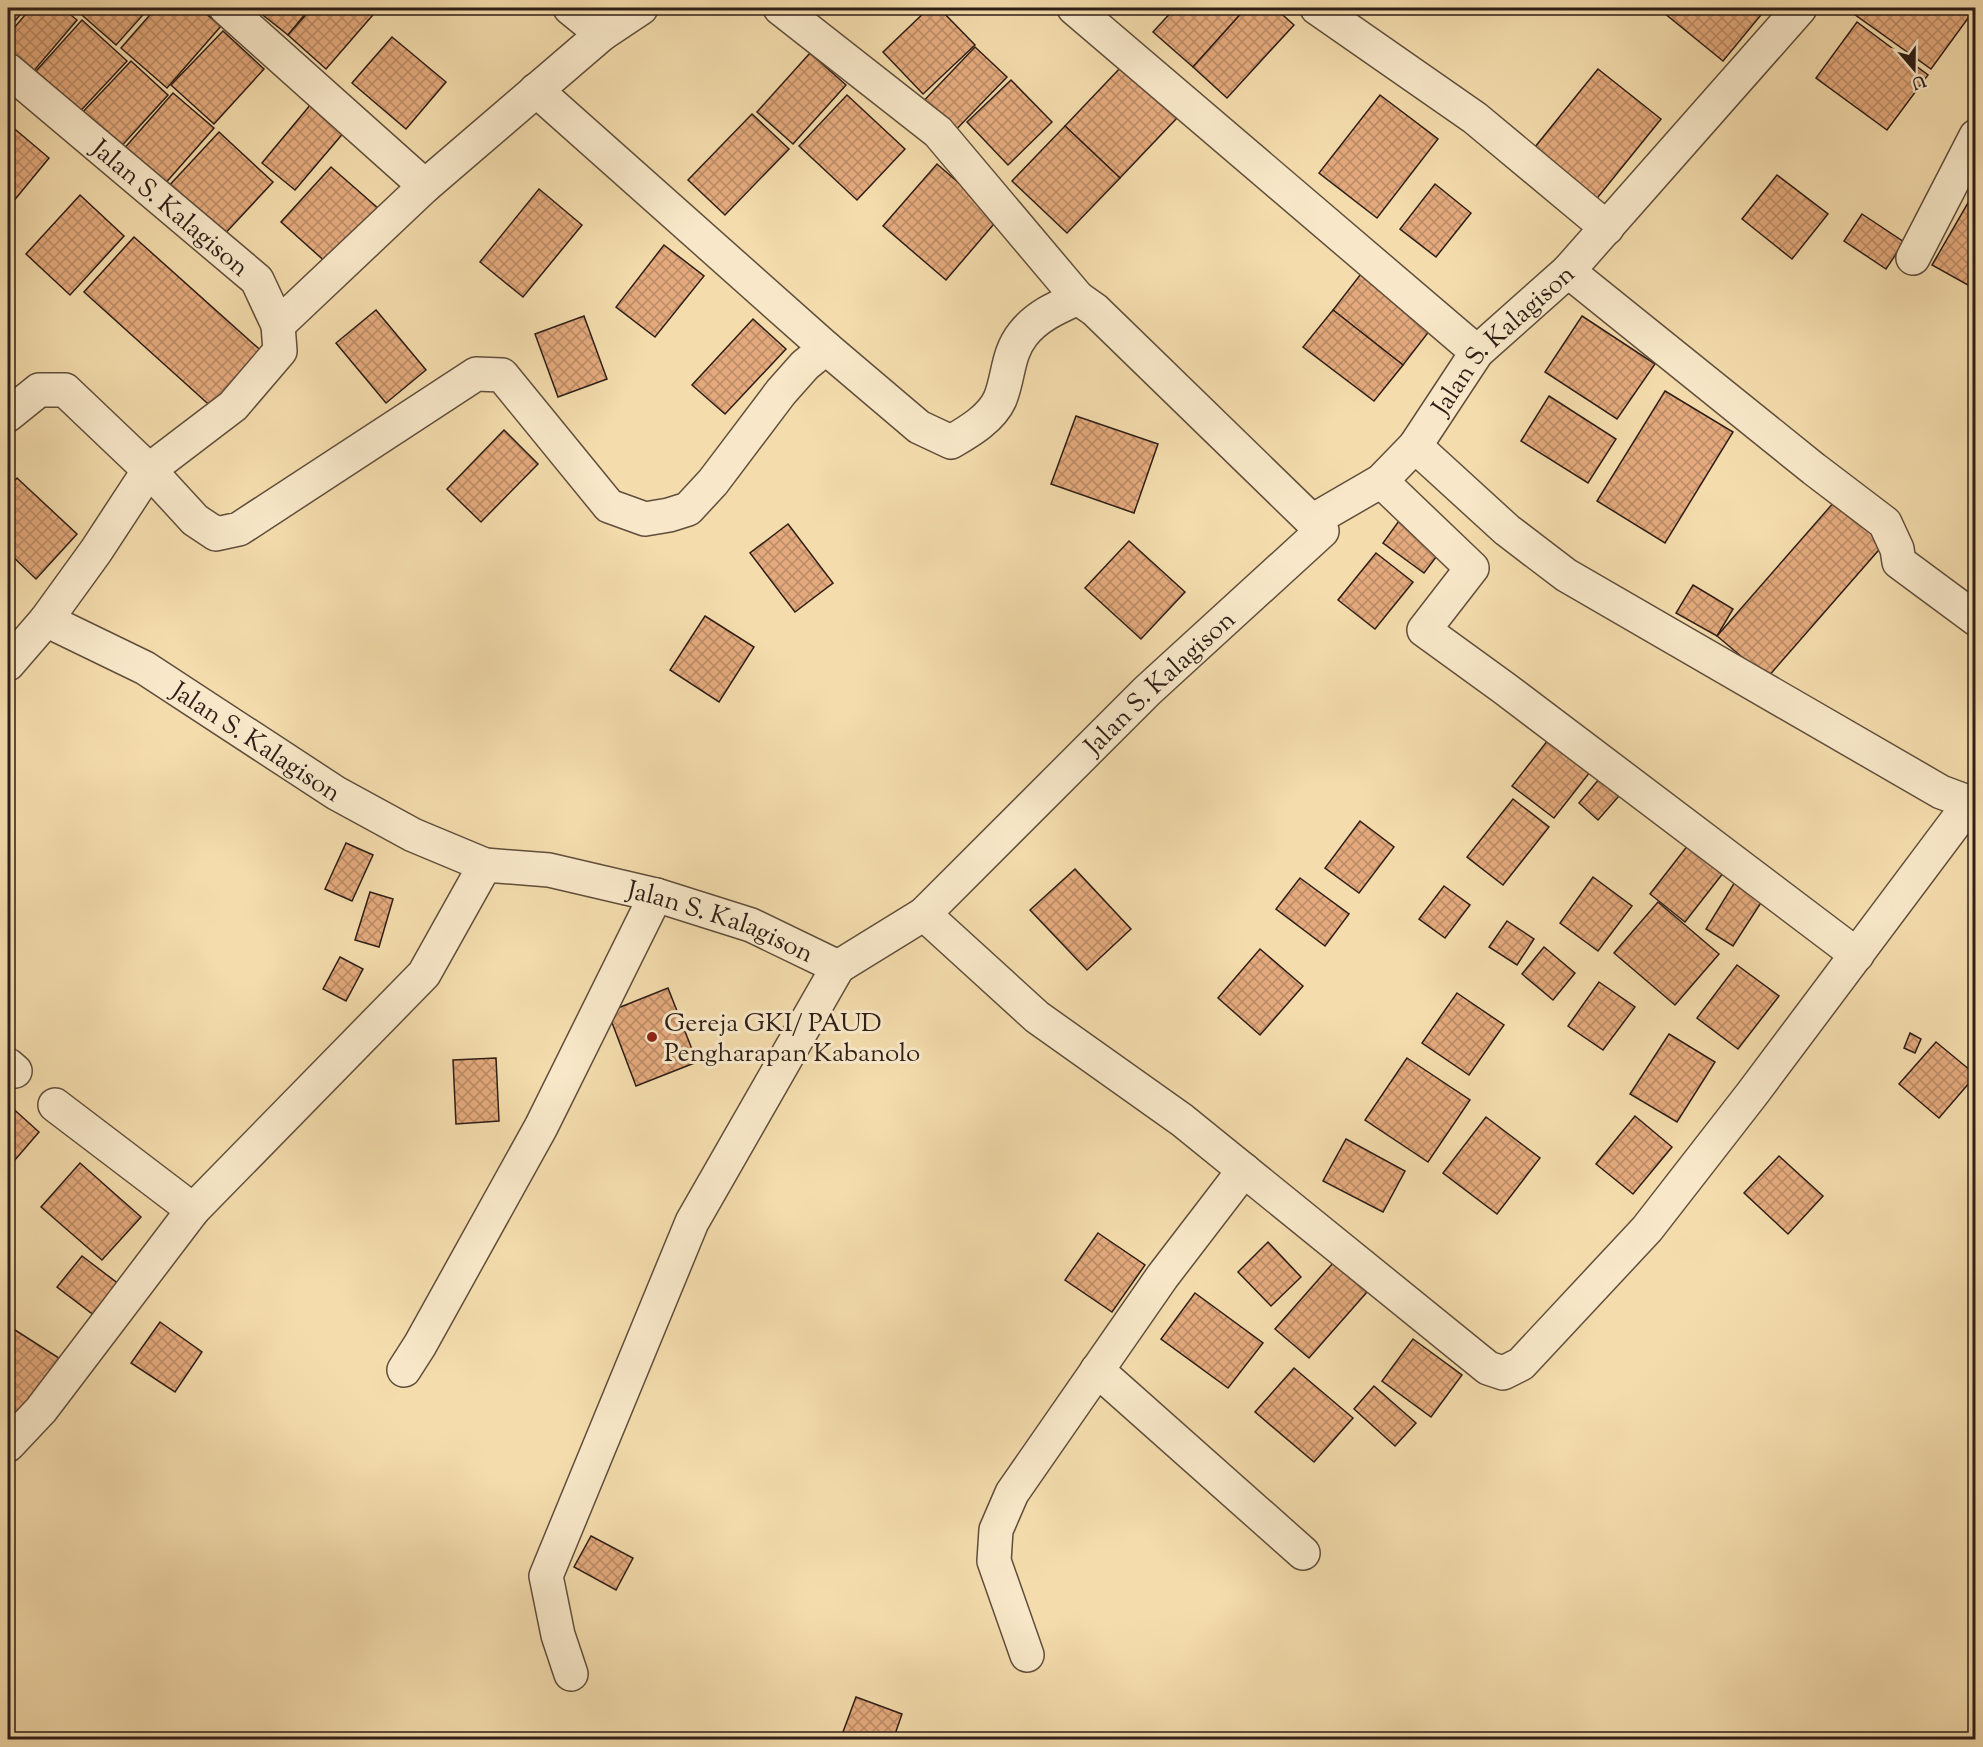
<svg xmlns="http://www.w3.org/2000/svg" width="1983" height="1747" font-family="'Sorts Mill Goudy',serif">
	<defs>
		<pattern id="building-cross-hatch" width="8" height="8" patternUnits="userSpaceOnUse" patternTransform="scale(1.5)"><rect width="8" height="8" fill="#e4aa7d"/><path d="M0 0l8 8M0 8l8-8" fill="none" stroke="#b98a65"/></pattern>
	</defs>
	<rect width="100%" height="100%" fill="#f4dcac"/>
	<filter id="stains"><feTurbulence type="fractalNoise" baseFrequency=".00333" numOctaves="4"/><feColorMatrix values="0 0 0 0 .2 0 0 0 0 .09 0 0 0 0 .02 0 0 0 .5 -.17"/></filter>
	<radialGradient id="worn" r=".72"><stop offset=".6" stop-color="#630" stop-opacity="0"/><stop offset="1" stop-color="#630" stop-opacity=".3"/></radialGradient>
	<g fill="url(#building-cross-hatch)" stroke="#2e1e17" stroke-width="1.5">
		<path d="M8,8H26L8,29Z"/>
		<path d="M31,8H62L77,20L26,80L8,64V35Z"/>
		<path d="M74,8H149L116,45Z"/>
		<path d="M156,8H199L221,26L167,88L121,48Z"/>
		<path d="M254,8H310L288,35Z"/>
		<path d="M312,8H377L378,9L326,69L288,35Z"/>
		<path d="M929,8H939L975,45L923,94L883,52Z"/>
		<path d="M1175,8H1246L1193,67L1153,32Z"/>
		<path d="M1246,8H1275L1294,25L1227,98L1193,67Z"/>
		<path d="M1658,8H1761L1765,10L1723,61Z"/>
		<path d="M1858,8H1971L1974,10L1931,69L1854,14Z"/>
		<path d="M82,20L127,61L72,120L28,80Z"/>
		<path d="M1857,22L1928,75L1887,130L1816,78Z"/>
		<path d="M223,31L264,69L214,124L171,85Z"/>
		<path d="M392,37L446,82L406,129L352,83Z"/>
		<path d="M975,47L1007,77L947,139L916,109Z"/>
		<path d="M810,53L846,85L793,144L757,112Z"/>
		<path d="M131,61L168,95L117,151L79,116Z"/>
		<path d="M1122,66L1177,118L1120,178L1065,126Z"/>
		<path d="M1598,69L1661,119L1594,202L1531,152Z"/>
		<path d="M1011,80L1052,122L1008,165L967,122Z"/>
		<path d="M173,93L214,128L163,186L122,151Z"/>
		<path d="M847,95L905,149L857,200L799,146Z"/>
		<path d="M1380,95L1438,139L1377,218L1319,173Z"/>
		<path d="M311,104L345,131L295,190L262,163Z"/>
		<path d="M752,114L789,149L725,215L688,180Z"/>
		<path d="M10,125L49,158L8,208V128Z"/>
		<path d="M1065,126L1120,178L1067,233L1012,181Z"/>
		<path d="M219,132L273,182L220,239L166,189Z"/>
		<path d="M937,164L999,218L946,280L883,226Z"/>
		<path d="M331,167L379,209L329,265L281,222Z"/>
		<path d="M1777,175L1828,214L1792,259L1742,219Z"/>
		<path d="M1435,184L1471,213L1436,257L1400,229Z"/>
		<path d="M539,189L582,225L523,297L480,262Z"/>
		<path d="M1976,189V287L1975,289L1932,265Z"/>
		<path d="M80,195L124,236L70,295L26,254Z"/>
		<path d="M1862,214L1904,242L1886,269L1844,241Z"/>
		<path d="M134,237L267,356L216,411L84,292Z"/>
		<path d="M664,245L704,276L655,337L616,307Z"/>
		<path d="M1364,270L1434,325L1403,365L1333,310Z"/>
		<path d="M376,310L426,370L386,403L336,343Z"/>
		<path d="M1333,310L1403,365L1374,401L1303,347Z"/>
		<path d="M584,316L607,379L558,397L535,334Z"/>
		<path d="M1582,316L1655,364L1617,419L1545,372Z"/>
		<path d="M753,319L786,349L725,414L692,385Z"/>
		<path d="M1665,391L1733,432L1665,543L1597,501Z"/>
		<path d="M1549,396L1616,439L1588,483L1521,441Z"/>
		<path d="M1076,416L1158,444L1134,513L1051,484Z"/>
		<path d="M504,430L538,464L481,522L447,489Z"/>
		<path d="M17,478L77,534L36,579L8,552V488Z"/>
		<path d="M1835,501L1884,544L1767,678L1717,636Z"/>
		<path d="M1404,514L1446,544L1424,573L1383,543Z"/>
		<path d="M788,524L833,583L795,612L750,553Z"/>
		<path d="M1129,541L1185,592L1141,639L1085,588Z"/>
		<path d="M1376,553L1413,582L1375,629L1338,600Z"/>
		<path d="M1693,585L1733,609L1717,636L1676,613Z"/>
		<path d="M705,616L754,647L719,702L670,670Z"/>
		<path d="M1552,735L1594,767L1554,818L1512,786Z"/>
		<path d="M1605,772L1625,789L1598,820L1579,803Z"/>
		<path d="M1513,799L1549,827L1503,885L1467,857Z"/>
		<path d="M1360,821L1394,847L1359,893L1325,868Z"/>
		<path d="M1692,840L1727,868L1685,922L1650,894Z"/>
		<path d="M346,843L373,855L352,901L325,889Z"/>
		<path d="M1075,869L1131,929L1087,970L1030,910Z"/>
		<path d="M1593,877L1632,906L1598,951L1560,923Z"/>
		<path d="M1738,877L1766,895L1733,946L1706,929Z"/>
		<path d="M1300,878L1349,914L1325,946L1276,909Z"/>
		<path d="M1444,886L1470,905L1445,938L1419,919Z"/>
		<path d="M370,892L393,899L379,947L355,940Z"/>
		<path d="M1658,902L1719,954L1675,1005L1614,953Z"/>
		<path d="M1507,921L1534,939L1517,965L1489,947Z"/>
		<path d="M1544,947L1575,973L1553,1000L1522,974Z"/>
		<path d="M1260,949L1303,986L1260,1035L1218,998Z"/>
		<path d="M340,957L363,969L346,1001L323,989Z"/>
		<path d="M1737,965L1779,996L1738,1049L1697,1018Z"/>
		<path d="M1599,982L1635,1007L1603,1050L1568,1026Z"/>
		<path d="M668,988L697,1062L636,1086L608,1012Z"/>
		<path d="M1457,993L1504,1025L1469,1075L1422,1043Z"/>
		<path d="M1910,1033L1921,1039L1915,1053L1904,1048Z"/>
		<path d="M1669,1034L1715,1062L1677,1122L1630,1094Z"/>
		<path d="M1936,1042L1976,1075L1939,1118L1899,1084Z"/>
		<path d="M496,1058L499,1121L456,1124L453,1060Z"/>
		<path d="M1407,1058L1470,1100L1428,1162L1365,1120Z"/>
		<path d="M8,1104L39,1132L8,1168Z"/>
		<path d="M1635,1116L1672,1147L1633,1194L1596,1164Z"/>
		<path d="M1486,1117L1540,1158L1497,1214L1443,1173Z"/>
		<path d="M1346,1139L1405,1171L1383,1212L1323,1181Z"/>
		<path d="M1779,1156L1823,1196L1788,1234L1744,1193Z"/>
		<path d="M80,1163L141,1217L102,1260L41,1207Z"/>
		<path d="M1098,1233L1145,1265L1112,1312L1065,1280Z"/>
		<path d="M1268,1242L1301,1277L1271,1306L1238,1272Z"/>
		<path d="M82,1256L120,1285L95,1316L57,1287Z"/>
		<path d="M1333,1263L1367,1292L1309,1358L1275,1329Z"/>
		<path d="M1195,1293L1263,1343L1228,1388L1161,1339Z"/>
		<path d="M160,1322L202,1352L175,1392L131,1363Z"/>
		<path d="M15,1330L62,1360L25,1419L8,1408V1342Z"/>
		<path d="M1413,1339L1462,1375L1431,1417L1382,1381Z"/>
		<path d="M1294,1368L1353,1418L1314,1462L1255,1412Z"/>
		<path d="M1374,1386L1416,1423L1395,1446L1354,1409Z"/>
		<path d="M591,1536L633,1558L616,1590L574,1567Z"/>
		<path d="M856,1697L902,1714L893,1740H840Z"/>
	</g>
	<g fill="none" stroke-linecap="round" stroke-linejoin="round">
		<g stroke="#604e3c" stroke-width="36">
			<g id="minor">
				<path d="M226,8L425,186"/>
				<path d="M570,8L602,34"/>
				<path d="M780,8L938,132L1078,298"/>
				<path d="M1074,8L1477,352"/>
				<path d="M1317,8L1475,118L1607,228"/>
				<path id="s1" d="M8,70L257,280L278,325L280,351L233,406L149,470L96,551L46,620L145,668L336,793L413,835L485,865L549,870L656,895L751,925L838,967L924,914L1147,691L1322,531L1312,521L1381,481L1415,446L1477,352L1568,271L1800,8"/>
				<path d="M536,90L826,348"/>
				<path d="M1913,258L1976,136"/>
				<path d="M1568,271L1814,469L1885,523L1897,549L1899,562L1976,619"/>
				<path d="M278,325L425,186L602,34L641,8"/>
				<path d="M8,415L39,390H65L149,470L195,520L216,534L239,529L476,374L502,375L609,506L645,519L669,515L688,509L713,482L781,392L805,365L826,348L919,427L951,442C968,432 991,419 1000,399C1009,377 1007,354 1023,334C1037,316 1058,307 1078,298L1095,310L1312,521"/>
				<path d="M1415,446L1507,530L1566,575L1941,792L1976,805"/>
				<path d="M1381,481L1472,568L1424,630L1504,688L1857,955"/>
				<path d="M8,664L46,620"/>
				<path d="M924,914L1037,1017L1182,1120L1488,1368L1503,1373L1521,1364L1647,1229L1752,1094L1970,803"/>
				<path d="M8,1065L15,1071"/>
				<path d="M55,1105L193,1210"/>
				<path d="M404,1370L420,1345L541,1127L656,895"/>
				<path d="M1097,1370L1303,1553"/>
				<path d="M8,1445L41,1410L193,1210L424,974L485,865"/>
				<path d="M1027,1655L994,1561L996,1530L1012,1493L1162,1277L1244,1170"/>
				<path d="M571,1674L558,1635L546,1576L692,1222L838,967"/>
			</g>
		</g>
		<use href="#minor" stroke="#f8e8c9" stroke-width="33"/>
	</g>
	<circle fill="#8f2418" stroke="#f8e8c9" stroke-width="2" cx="652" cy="1037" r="6"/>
	<g text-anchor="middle" stroke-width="6" stroke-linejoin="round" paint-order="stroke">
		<g font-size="26" fill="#2e1e17" stroke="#f8e8c9">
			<text dy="9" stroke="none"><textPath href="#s1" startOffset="213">Jalan S. Kalagison</textPath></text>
			<text dy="9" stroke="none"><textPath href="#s1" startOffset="2571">Jalan S. Kalagison</textPath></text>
			<text dy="9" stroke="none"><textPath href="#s1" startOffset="2067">Jalan S. Kalagison</textPath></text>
			<text dy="9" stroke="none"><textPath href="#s1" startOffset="1005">Jalan S. Kalagison</textPath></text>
			<text dy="9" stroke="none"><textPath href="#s1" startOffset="1509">Jalan S. Kalagison</textPath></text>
		</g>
		<g font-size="26" fill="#2e1e17" stroke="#f8e8c9" text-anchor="start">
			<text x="664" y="1031">Gereja GKI/ PAUD<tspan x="664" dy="30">Pengharapan Kabanolo</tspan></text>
		</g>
	</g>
	<rect width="1983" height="1747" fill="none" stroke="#f4dcac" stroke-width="30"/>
	<rect x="9" y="9" width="1965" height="1729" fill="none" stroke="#2e1e17" stroke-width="3"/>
	<rect x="15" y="15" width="1953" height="1717" fill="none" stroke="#2e1e17" stroke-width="1.5"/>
	<g transform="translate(1914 69) rotate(160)" stroke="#f8e8c9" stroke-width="4.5" paint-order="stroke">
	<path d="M0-4.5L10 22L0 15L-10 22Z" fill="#2e1e17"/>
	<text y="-9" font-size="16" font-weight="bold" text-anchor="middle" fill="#2e1e17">U</text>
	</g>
	<rect width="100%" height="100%" filter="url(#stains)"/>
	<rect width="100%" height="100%" fill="url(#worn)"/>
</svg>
